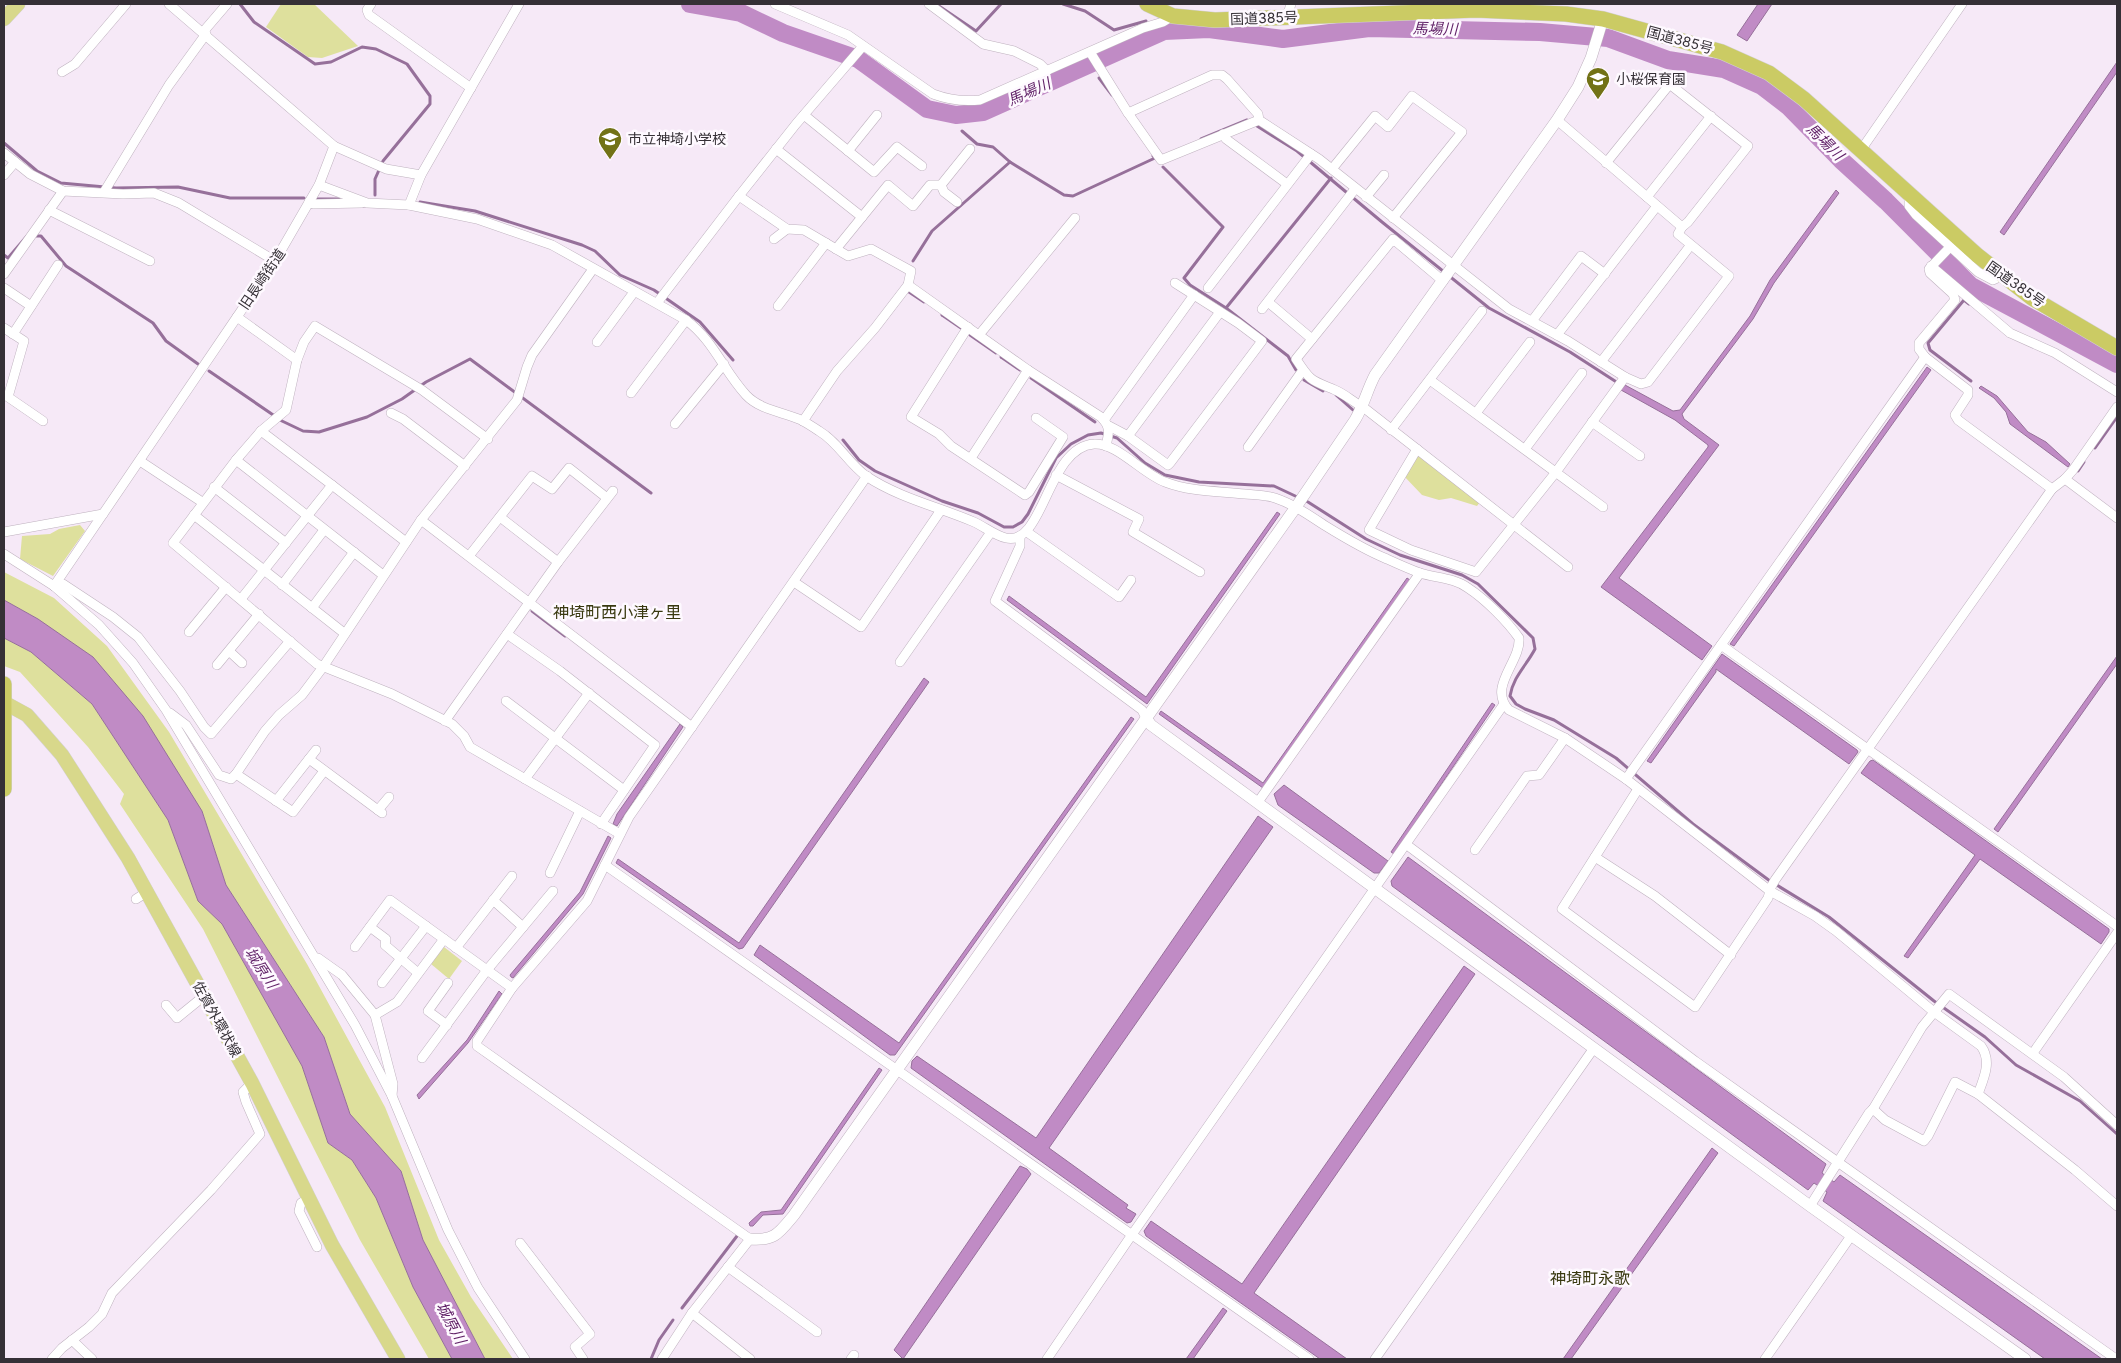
<svg xmlns="http://www.w3.org/2000/svg" width="2121" height="1363" font-family="Inter,'Noto Sans JP',sans-serif">
	<rect width="100%" height="100%" fill="#f6e9f7"/>
	<g fill="#dee09d">
		<path d="M281,4H314L358,46L322,58L308,57L266,27Z"/>
		<path d="M1417,454L1480,502L1477,506L1451,498L1439,500L1422,495L1404,476Z"/>
		<path d="M80,525L85,531L53,576L20,559L22,536L50,534L59,529Z"/>
		<path d="M4,572L54,598L107,646L169,732L307,964L385,1107L439,1240L471,1297L513,1359H485L423,1240L401,1171L350,1114L324,1037L226,885L202,811L38,619L4,600Z"/>
		<path d="M4,638L31,652L92,704L168,820L198,901L222,924L302,1066L328,1143L352,1160L376,1198L413,1287L452,1359H429L360,1240L203,929L120,804L124,794L88,747L20,672L4,666Z"/>
		<path d="M444,947L462,961L449,979L431,964Z"/>
	</g>
	<g fill="#c08bc5" stroke="#96709a">
		<path d="M1758,4H1772L1747,41L1737,35Z"/>
		<path d="M2117,62V72L2004,235L2000,232Z"/>
		<path d="M1836,190L1839,193L1774,283L1753,319L1682,414L1684,419L1719,445L1619,578L1712,646L1702,660L1601,587L1708,447V445L1675,420L1621,390L1625,385L1673,411L1680,410L1750,316L1770,280Z"/>
		<path d="M1927,367L1931,370L1734,646L1730,644Z"/>
		<path d="M1981,386L1997,396L2028,432L2046,442L2070,464L2068,467L2010,424L2006,412L1994,398L1979,388Z"/>
		<path d="M1277,512L1280,514L1147,704L1007,600L1009,596L1146,697Z"/>
		<path d="M1407,578L1410,580L1263,788L1159,714L1161,711L1263,783Z"/>
		<path d="M4,600L38,619L93,657L143,716L202,811L226,885L324,1037L350,1114L401,1171L423,1240L485,1359H452L413,1287L376,1198L352,1160L328,1143L302,1066L222,924L198,901L168,820L92,704L31,652L4,638Z"/>
		<path d="M1722,654L1857,750L1858,752L1849,764L1716,669V672L1651,763L1647,761Z"/>
		<path d="M2117,656V664L1998,832L1994,829Z"/>
		<path d="M924,678L929,682L743,948L739,949L616,863L618,859L739,943Z"/>
		<path d="M1492,703L1495,705L1394,854L1391,852Z"/>
		<path d="M1131,717L1134,719L895,1055H890L754,955L760,945L899,1043Z"/>
		<path d="M680,724L683,727L617,826L613,824L617,814Z"/>
		<path d="M1873,760L2109,929V932L2101,944L1980,859L1908,958L1904,956L1975,855L1861,773L1870,761Z"/>
		<path d="M1284,785L1388,861L1379,873H1374L1278,805L1274,794Z"/>
		<path d="M1258,816L1273,827L1049,1148L1128,1205L1126,1208L1136,1214L1131,1222L1127,1223L911,1068L912,1061L917,1056L1036,1138Z"/>
		<path d="M608,836L611,838L583,894L513,978L511,977L510,975L580,892Z"/>
		<path d="M1408,857L1826,1164L1822,1173L1834,1182L1840,1175L2102,1359H2045L1823,1201L1827,1192L1814,1183L1808,1190L1392,886L1391,881Z"/>
		<path d="M1464,966L1475,974L1254,1293L1347,1359H1320L1146,1236L1144,1231L1151,1221L1242,1284Z"/>
		<path d="M499,991L502,994L468,1043L419,1099L417,1095L467,1040Z"/>
		<path d="M879,1068L882,1070L783,1214L763,1215L753,1226H750L749,1223L761,1212L781,1210Z"/>
		<path d="M1712,1148L1718,1153L1571,1359H1563Z"/>
		<path d="M1020,1166L1027,1169L1031,1174L903,1359L894,1350Z"/>
		<path d="M1223,1308L1227,1311L1193,1359H1186Z"/>
	</g>
	<g fill="none" stroke-linecap="round" stroke-linejoin="round">
		<g stroke="#96709a" stroke-width="3">
			<path d="M240,4L254,22L315,64L331,62L362,47L376,49L407,64L430,96V104L383,161L375,179V195"/>
			<path d="M936,4L976,31L1001,4"/>
			<path d="M1063,4L1085,11L1114,30L1146,21"/>
			<path d="M1099,78L1112,95"/>
			<path d="M1257,126L1297,151L1382,222L1489,308L1570,352L1618,383"/>
			<path d="M962,131L977,144L993,147L1010,162L1064,195L1073,196L1155,158L1153,156"/>
			<path d="M1201,139L1247,120"/>
			<path d="M4,143L37,171L61,183L116,188L178,187L230,198H304"/>
			<path d="M1163,167L1223,227L1184,278L1190,285L1226,308"/>
			<path d="M315,199H339"/>
			<path d="M420,202L475,211L582,245L595,251L620,275L654,290L700,322L733,360"/>
			<path d="M34,236H41L66,266L153,323L166,341L198,364"/>
			<path d="M4,255L8,258L27,236"/>
			<path d="M913,261L932,231L1010,162"/>
			<path d="M909,292L924,302"/>
			<path d="M1969,304L1964,300L1928,343L1930,350L1971,381"/>
			<path d="M942,315L961,328"/>
			<path d="M970,335L996,353"/>
			<path d="M1001,357L1020,370"/>
			<path d="M1296,370L1288,356L1226,308L1331,178"/>
			<path d="M209,371L282,421L303,431L319,432L367,417L402,399L426,382L470,359L651,493"/>
			<path d="M1031,378L1095,422"/>
			<path d="M1304,380L1323,391"/>
			<path d="M1336,395L1353,410"/>
			<path d="M843,440L859,460L875,471L942,501L978,513L1004,527H1013L1022,522L1028,514L1056,458L1071,444L1088,435L1101,433L1117,438L1145,463L1165,475L1199,482L1274,486L1308,502L1366,539L1400,555L1462,575L1478,584L1533,638L1535,649C1526,666 1513,677 1510,696L1516,704L1525,709L1554,720L1616,758L1693,824L1770,881L1829,917L1934,1001L1985,1037L2016,1065L2080,1101L2117,1134"/>
			<path d="M2095,448L2117,417"/>
			<path d="M2078,471L2084,462"/>
			<path d="M532,611L565,636"/>
			<path d="M682,1308L737,1236"/>
			<path d="M651,1359L659,1340L673,1320"/>
		</g>
		<path stroke="#c08bc5" stroke-width="18" d="M690,4L741,13L783,33L858,59L927,109L956,115L983,112L1164,31L1209,29L1283,39L1369,28L1540,32L1608,38L1668,60L1724,69L1762,86L1788,106L1841,160L1886,201L1971,286L2117,364"/>
		<g stroke="#bfb2bf" stroke-width="10">
			<g id="minor">
				<path d="M371,4L367,10L369,15L471,88"/>
				<path d="M775,4L848,35L933,94C949,100 962,102 980,100L1143,28L1163,22L1173,16"/>
				<path d="M929,4L983,44L1014,51L1040,64L1047,71"/>
				<path d="M1287,17L1291,4"/>
				<path d="M203,32L227,4"/>
				<path d="M1090,52L1128,113L1161,160L1259,120"/>
				<path d="M62,72L75,64L126,4"/>
				<path d="M1128,113L1212,75H1222L1227,79L1258,114L1259,120L1319,159L1509,309L1568,341L1625,377L1641,384L1648,382L1729,276L1678,234L1682,227L1557,120"/>
				<path d="M804,115L874,172L897,147L922,166"/>
				<path d="M1223,134L1226,139L1287,184"/>
				<path d="M334,146L386,169L421,175"/>
				<path d="M776,149L862,217"/>
				<path d="M1861,150L1962,4"/>
				<path d="M848,151L877,115"/>
				<path d="M4,153L30,174L63,191L123,194L154,193L179,203L275,261"/>
				<path d="M1606,163L1669,85L1672,86L1748,146L1688,222L1682,227"/>
				<path d="M1332,169L1375,116L1388,127L1412,96L1462,132L1393,218"/>
				<path d="M4,175L15,162"/>
				<path d="M319,185L367,203L409,205L477,219L552,245L686,320C714,341 723,370 746,395C760,410 783,412 801,420C807,423 813,427 819,431C838,442 848,463 866,476C899,498 939,507 974,522C985,527 994,535 1006,538C1044,547 1047,447 1094,444C1116,442 1143,474 1165,482C1191,492 1218,491 1245,494C1255,495 1266,495 1275,498C1293,504 1309,515 1324,525C1345,538 1365,550 1387,559C1398,564 1409,569 1420,573C1436,578 1455,578 1468,588C1485,599 1507,621 1519,638C1521,662 1487,687 1509,710L1565,738L1626,779L1770,891L1815,916L1836,931L1934,1012L1981,1046C1992,1061 1984,1078 1978,1094"/>
				<path d="M941,185L944,192L957,202"/>
				<path d="M104,192L169,85L206,34"/>
				<path d="M1909,194V206L1916,215L1978,272L1993,280L2002,276"/>
				<path d="M739,196L796,124L863,46"/>
				<path d="M1366,197L1384,175"/>
				<path d="M1647,197L1711,116"/>
				<path d="M309,202L313,204L362,203"/>
				<path d="M409,205L421,175L519,4"/>
				<path d="M49,210L150,261"/>
				<path d="M774,239L787,229"/>
				<path d="M836,249L888,185L913,206L930,185H941L970,149"/>
				<path d="M1931,266L2010,333L2055,353L2117,392"/>
				<path d="M4,274L63,191"/>
				<path d="M1443,281L1393,239L1296,359C1311,382 1311,380 1335,390C1345,394 1353,402 1363,407L1568,567"/>
				<path d="M908,285L1028,370L1101,417C1111,427 1109,433 1106,446"/>
				<path d="M4,288L31,306"/>
				<path d="M1208,288L1311,154"/>
				<path d="M1268,302L1312,339"/>
				<path d="M657,303L739,196L787,229L804,230L848,256L871,249L911,271L908,285L875,328L837,371L803,421"/>
				<path d="M778,306L826,243"/>
				<path d="M1262,309L1355,189"/>
				<path d="M237,317L297,360"/>
				<path d="M1532,321L1581,256L1605,274"/>
				<path d="M968,327L911,417L939,434L951,446L1025,495L1029,492L1063,437L1036,418"/>
				<path d="M4,328L24,341L8,397L43,421"/>
				<path d="M13,334L58,265"/>
				<path d="M979,335L1075,218"/>
				<path d="M1557,335L1657,206"/>
				<path d="M597,342L634,292"/>
				<path d="M1925,357L1919,349V343L1955,300L1953,294L1930,273L1929,269L1950,247"/>
				<path d="M1601,362L1690,246"/>
				<path d="M1430,380L1603,507"/>
				<path d="M631,393L686,320"/>
				<path d="M391,413L403,419L465,466"/>
				<path d="M1476,413L1530,342"/>
				<path d="M1104,420L1194,295"/>
				<path d="M1592,422L1640,456"/>
				<path d="M675,424L724,364"/>
				<path d="M1109,426L1128,436L1168,465L1170,463L1262,341L1238,323L1175,283"/>
				<path d="M1391,430L1482,311"/>
				<path d="M261,431L332,485"/>
				<path d="M1128,436L1220,312"/>
				<path d="M488,439L422,390L315,326L304,342L297,360L286,410L261,431L236,460L173,543L317,664L392,694L452,724L464,736L470,747L620,834"/>
				<path d="M1248,447L1303,370"/>
				<path d="M1417,449L1369,530L1411,550L1476,572L1556,472L1625,377"/>
				<path d="M1525,449L1582,373"/>
				<path d="M971,458L1028,370"/>
				<path d="M236,460L383,575"/>
				<path d="M140,461L202,502"/>
				<path d="M1056,475L1139,519L1133,532L1200,572"/>
				<path d="M2065,479L2117,518"/>
				<path d="M214,487L286,543"/>
				<path d="M194,515L344,633"/>
				<path d="M500,517L558,562"/>
				<path d="M421,520L692,727"/>
				<path d="M4,532L103,514"/>
				<path d="M1027,532L1119,597L1131,580"/>
				<path d="M1020,537V546L995,601L1142,710L1146,718"/>
				<path d="M4,554L54,586L99,625L133,663L166,710L355,1025L392,1096L448,1230L478,1288L525,1359"/>
				<path d="M469,556L532,476L552,489L569,468L607,498"/>
				<path d="M797,584L861,627L941,510"/>
				<path d="M282,585L324,530"/>
				<path d="M54,586L275,261L319,185L334,146L169,4"/>
				<path d="M54,586L63,584L113,617L138,637L180,691L204,727L211,734L290,641"/>
				<path d="M241,599L332,485L406,542"/>
				<path d="M312,608L354,552"/>
				<path d="M189,632L226,587"/>
				<path d="M507,634L560,671L655,745L601,824"/>
				<path d="M1721,645L2117,926"/>
				<path d="M229,651L242,663"/>
				<path d="M900,662L991,532"/>
				<path d="M217,665L259,614"/>
				<path d="M506,701L624,790"/>
				<path d="M170,713L186,725L219,775L231,779L236,774L265,731L279,715L302,695L323,667L421,520L517,400L527,367L532,355L593,269"/>
				<path d="M445,721L558,562L613,491"/>
				<path d="M309,759L382,813"/>
				<path d="M236,774L293,812L324,771"/>
				<path d="M525,779L589,693"/>
				<path d="M1626,779L1925,357L1968,390V395L1955,415L1958,420L2052,489"/>
				<path d="M1638,789L1562,909L1695,1007L1768,898L1771,887L1775,880L2052,489L2065,479L2073,470L2117,407"/>
				<path d="M276,801L316,750"/>
				<path d="M1258,802L1420,573"/>
				<path d="M378,810L389,797"/>
				<path d="M1407,845L1695,1061L2116,1359"/>
				<path d="M1475,850L1527,776L1539,775L1565,738"/>
				<path d="M1595,857L1655,896L1731,955"/>
				<path d="M605,865C841,1028 1073,1196 1309,1359"/>
				<path d="M550,873L580,811"/>
				<path d="M136,899L147,892"/>
				<path d="M493,900L523,927"/>
				<path d="M370,927L386,939L385,945L418,973"/>
				<path d="M355,947L390,900L444,939"/>
				<path d="M456,948L512,876"/>
				<path d="M318,958L342,975L375,1015L393,1084L392,1096"/>
				<path d="M382,983L426,926"/>
				<path d="M166,1005L177,1018L204,996"/>
				<path d="M375,1015L397,1002L444,939L512,988"/>
				<path d="M447,1025L428,1011L448,983"/>
				<path d="M2033,1053L2117,933"/>
				<path d="M422,1058L487,970L553,891"/>
				<path d="M1873,1109L1885,1120L1924,1141L1928,1136L1955,1082L1978,1094L2075,1170L2117,1206"/>
				<path d="M309,1198L301,1203L299,1211L317,1247"/>
				<path d="M1810,1206L1869,1113L1873,1109L1922,1027L1949,994L2064,1077L2117,1125"/>
				<path d="M520,1243L590,1334L575,1347L583,1359"/>
				<path d="M728,1267L817,1332"/>
				<path d="M692,1313L750,1359"/>
				<path d="M72,1340L92,1359"/>
				<path d="M52,1359L62,1348L89,1327L102,1314L112,1293L211,1190L260,1134L246,1102L243,1092L252,1083"/>
				<path d="M662,1359L692,1313L750,1239L477,1046V1041L512,988L587,901L629,817L867,476"/>
				<path d="M851,1359L854,1355"/>
				<path d="M1047,1359L1131,1236L1504,704"/>
				<path d="M1375,1359L1594,1048"/>
				<path d="M1765,1359L1851,1236"/>
			</g>
		</g>
		<g stroke="#bfb2bf" stroke-width="12">
			<g id="tertiary">
				<path d="M1146,718L1151,725L1810,1206L2025,1359"/>
				<path d="M750,1239C775,1241 779,1233 794,1215L1296,507L1355,420C1364,405 1367,390 1375,375L1557,120L1578,87L1591,58L1603,19"/>
			</g>
		</g>
		<g stroke="#d3d1d3" stroke-width="15">
			<g id="primary">
				<path d="M4,19L18,4"/>
				<path d="M5,703L27,715L62,755L128,858L252,1083L332,1245L398,1359"/>
			</g>
		</g>
		<g stroke="#d3d1d3" stroke-width="16">
			<g id="trunk">
				<path d="M1147,4L1173,16L1215,20L1476,10L1566,14L1603,19L1722,52L1769,73L1804,99L1977,255L2032,298L2117,348"/>
				<path d="M4,684V789"/>
			</g>
		</g>
		<use href="#minor" stroke="#fff" stroke-width="9"/>
		<use href="#tertiary" stroke="#fff" stroke-width="11"/>
		<use href="#primary" stroke="#d8d88b" stroke-width="14"/>
		<use href="#trunk" stroke="#cbcb64" stroke-width="15"/>
	</g>
	<defs>
		<g id="school-pin" transform="scale(1.25)"><path d="M0 17L-7.5 6A9.5 9.5 0 1 1 7.5 6Z" fill="#727216" stroke="#fef9ff"/><path d="M0-5L7-2L0 1L-7-2ZM-4 1L0 2.5L4 1V4Q0 6-4 4Z" fill="#fff"/></g>
	</defs>
	<g fill-rule="evenodd">
		<use href="#school-pin" x="1598" y="79"/>
		<use href="#school-pin" x="610" y="139"/>
	</g>
	<g text-anchor="middle" stroke-width="5" stroke-linejoin="round" paint-order="stroke">
		<g font-size="14" fill="#353036" stroke="#fef9ff">
			<text transform="translate(1264 18) rotate(-2)" y="5">国道385号</text>
			<text transform="translate(1680 40) rotate(15)" y="5">国道385号</text>
			<text transform="translate(262 279) rotate(-56)" y="5">旧長崎街道</text>
			<text transform="translate(2016 284) rotate(35)" y="5">国道385号</text>
			<text transform="translate(217 1019) rotate(61)" y="5">佐賀外環状線</text>
		</g>
		<g font-size="14" fill="#353036" stroke="#fef9ff" text-anchor="start">
			<text x="1616" y="84">小桜保育園</text>
			<text x="628" y="144">市立神埼小学校</text>
		</g>
		<g font-size="15" font-style="italic" fill="#5f1f66" stroke="#fef9ff">
			<text transform="translate(1435 29) rotate(1)" y="5">馬場川</text>
			<text transform="translate(1029 92) rotate(-24)" y="5">馬場川</text>
			<text transform="translate(1825 142) rotate(45)" y="5">馬場川</text>
			<text transform="translate(261 968) rotate(57)" y="5">城原川</text>
			<text transform="translate(451 1323) rotate(62)" y="5">城原川</text>
		</g>
		<g font-size="16" fill="#393910" stroke="#fef9ff">
			<text x="617" y="618">神埼町西小津ヶ里</text>
			<text x="1590" y="1284">神埼町永歌</text>
		</g>
	</g>
	<rect width="2121" height="1363" fill="none" stroke="#353036" stroke-width="10"/>
</svg>
